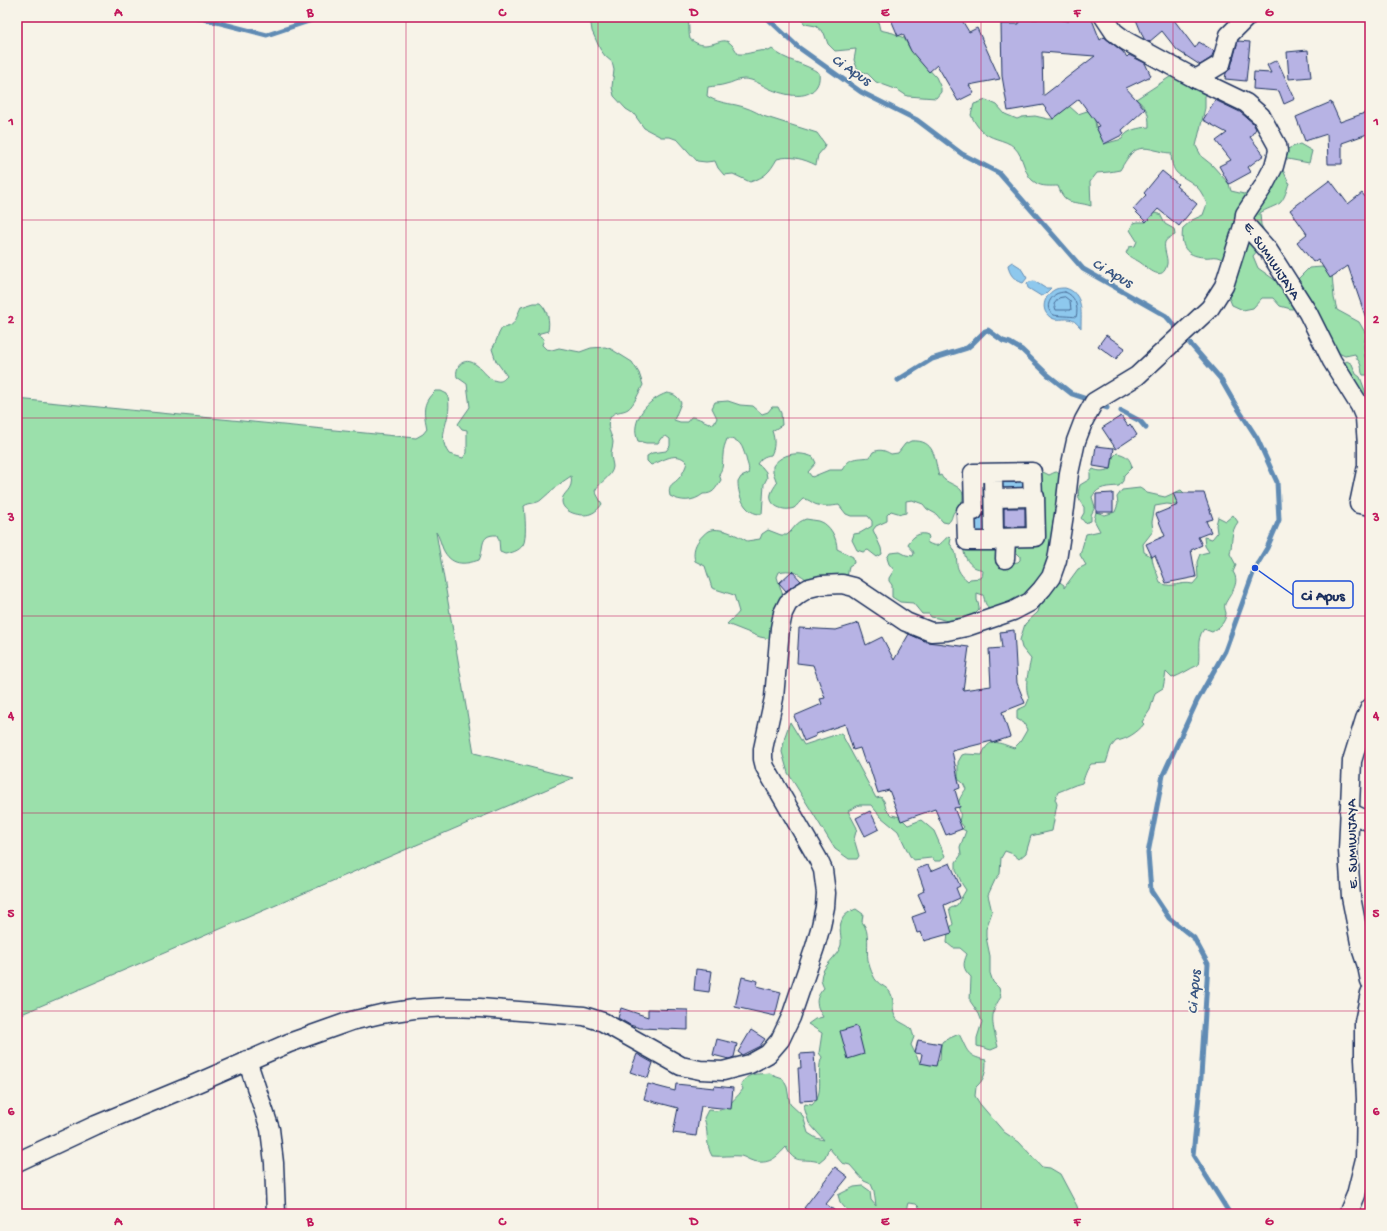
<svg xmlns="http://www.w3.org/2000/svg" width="1387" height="1231" font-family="'Gochi Hand',sans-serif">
	<rect width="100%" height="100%" fill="#f7f3e8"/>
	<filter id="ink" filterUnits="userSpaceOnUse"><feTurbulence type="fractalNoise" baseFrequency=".025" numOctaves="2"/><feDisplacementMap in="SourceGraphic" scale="8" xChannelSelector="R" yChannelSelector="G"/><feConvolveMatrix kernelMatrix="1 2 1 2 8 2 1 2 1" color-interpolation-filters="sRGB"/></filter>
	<g filter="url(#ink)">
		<g fill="#9be0ab" stroke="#5b8884">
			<path d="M590,17H687C690,25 688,30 690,39C694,42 699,45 705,45C722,44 726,32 738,54C750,55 757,49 769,51L772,49C787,62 805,63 819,73C820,81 818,87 811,92C800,99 782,94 770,89C761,85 754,79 744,79C737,79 732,83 726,84C720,86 714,86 708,87L707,96C716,102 726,103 736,105C746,107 755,111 763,116L817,133L825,144L824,148L818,155L816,165C804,159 790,155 777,159C769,173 765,177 750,182L733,174L724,175L718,168L715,161L706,162L697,161L678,140L670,137H661L644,128L634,114L626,109L614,96L612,87L614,70L612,62L605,56L600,49L592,31Z"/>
			<path d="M799,17H877L880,30L893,33L904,38L910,49L936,77L941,88V92L936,98L907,96L898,90L876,82L868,74L858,70L854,60L856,49L835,51L828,44L824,33L816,26L805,24Z"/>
			<path d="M1176,73L1199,84L1205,95V108L1196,146L1202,157L1212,165L1229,184L1231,191L1244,194L1256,188L1262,178L1264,164L1277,153L1300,144L1312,151L1309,163L1277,157L1289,183C1287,189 1285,198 1280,203C1278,205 1264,210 1260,213L1261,225L1268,238L1253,256L1258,268L1279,283L1292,285L1309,268L1322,267L1332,274L1334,298L1337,310L1359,322L1366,334L1364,346L1365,357L1370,363V375H1363C1361,372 1362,370 1361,366C1360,361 1356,359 1355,354L1345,356L1334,351L1327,329L1319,320L1302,308L1291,309L1280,306L1273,298H1262L1253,308L1243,310L1232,305L1228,295L1229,263C1225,261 1221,258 1217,257C1213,256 1208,258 1204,257C1185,256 1180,245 1183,228L1192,220L1203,215L1207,204C1204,198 1202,192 1197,187C1182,173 1172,179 1171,153C1165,153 1161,151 1155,150C1134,144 1130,154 1120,170L1109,172L1097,173L1090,182L1091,206C1073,200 1066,207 1058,186C1051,186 1042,187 1036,183C1023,176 1025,157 1014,147C1010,143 1003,141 997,139C984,135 977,128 971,115L974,104L986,100L997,105L1005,114L1017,119L1022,117L1035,116L1048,119H1053L1069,106L1078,114L1093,109L1096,127L1104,130V144L1122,139C1127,129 1139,128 1149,127C1149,112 1147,108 1136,99Z"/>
			<path d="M1154,213L1160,214L1165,224L1174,229L1175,235C1171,237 1167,238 1165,242C1163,249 1168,257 1167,264C1163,283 1149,269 1141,263C1136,259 1131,259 1126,253L1129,247L1135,246L1137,241L1130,230L1133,223L1138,222H1146Z"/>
			<path d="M534,303H540C548,311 550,320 548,331L537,334L544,339L542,345L546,349L552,350L559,348L580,352L591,348L605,347L611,349L632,362L639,373L643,385C639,392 634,405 628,409C622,413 614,410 610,418C605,427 612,434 613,442C613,446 611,450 611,454C611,459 613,463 613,467C612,477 599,482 595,491L602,504C599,508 596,512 590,514C582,517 562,513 562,501C562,492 574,491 571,476C560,483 551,491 541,500C537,504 530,502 524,506C525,514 527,539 523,545C519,551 511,553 505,554L500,552L499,540L497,535C478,534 485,549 479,560C464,565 451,566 443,549C441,544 439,536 436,532L474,753L573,778L17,1016V399L416,438L423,434L427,429C424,413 421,404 435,391H441L447,394C455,418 434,433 449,454L463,458L467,453V430L462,429L458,424L470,407L467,384L457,377C455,368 461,359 471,362C481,365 487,380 497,381C502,382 504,379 507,376L496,361L492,349C497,342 497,335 502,328C517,326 515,319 521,307Z"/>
			<path d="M1347,361L1352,364L1356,374L1360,377L1366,393L1364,395L1361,396L1342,364Z"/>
			<path d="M667,393C674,394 678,396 681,403L674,420L680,422H687L691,417C699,417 705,423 714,424L717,418L712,408L715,402L728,401L740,405L753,406L762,414L768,412L772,407H778L781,413L782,425L772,431C775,439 775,448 771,455C764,456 761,458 757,464L762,467L766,472L767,478L764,484L762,514C745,515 738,496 738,482L741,477L748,474C750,467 747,464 746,458C742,446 741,439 727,439C725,444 723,449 723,455C722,463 724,467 719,474L721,480C715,489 714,494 703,494C693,502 681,502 670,496C667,483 674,485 680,477C683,473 686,467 687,462C676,450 663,461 651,465L647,461V456L652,453L666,451L670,446V439L666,436L661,438L658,443H646L638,441C629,421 648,399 667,393Z"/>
			<path d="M911,441C936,439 934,459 939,476L941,475C942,477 943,479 945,480C953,486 967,487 962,502C961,506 956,508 954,512C951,517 953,518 948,523L943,522L936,514L927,509L923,504L912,500L906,501V513L901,514L891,511L887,515V521L876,526L873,530L881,548L882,554L877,557L868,550L863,552L857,550L852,540L854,534L860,533L872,526V521L868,516H851L846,514L839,505C832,506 825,507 818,505C812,504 810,499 803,499C800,501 797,506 794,508C784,512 768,506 771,494C772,490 775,486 777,483L773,472V466C782,453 799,451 813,457L816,463L808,472L812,477L829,470H842C850,456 856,459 870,457L873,452C880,449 884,450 891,454L898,453L905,444Z"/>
			<path d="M1117,453C1126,455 1130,458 1132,467L1124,475L1123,481L1119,486C1108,487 1098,486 1092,497L1095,507L1091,515V521L1085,523L1081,518L1084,513V507C1078,500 1077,494 1080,485L1090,479V473L1093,469C1100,472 1104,471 1111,469L1113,457Z"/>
			<path d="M1041,471L1049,475C1054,473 1056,470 1061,474L1057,507L1055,505L1054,507L1059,512L1057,580L1064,585V588L1078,569L1086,565L1080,555L1086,534L1100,531L1094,520L1096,512L1105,515L1115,512L1118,504L1117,497L1122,490L1140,488L1147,493L1165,497L1181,490L1187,496L1183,506L1167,504L1155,506L1152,522L1153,531L1143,544L1144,552L1152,557C1153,568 1158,573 1160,583C1174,589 1179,581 1193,584L1198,578L1197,562L1200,554L1209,552L1205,546L1204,537L1212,539L1217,533L1216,525L1218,517L1226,521L1233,515L1238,522C1230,532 1233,542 1230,554L1236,565L1233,572C1241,583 1230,594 1225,604C1224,607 1225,609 1226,613C1226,622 1219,628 1212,632L1204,629C1195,640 1201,653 1198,665C1189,669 1181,675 1172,678L1166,672L1163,688L1155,693L1150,710L1142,722L1144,724C1138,732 1126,740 1116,741L1111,747L1106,763L1091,764C1086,770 1085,776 1082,783C1073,785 1067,789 1058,792L1055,799L1057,804L1052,831L1031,836L1026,853L1019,859L1013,854L1005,851L1001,858L1000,874L995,880L988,895L992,912L986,929V937L990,956V973L993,982L999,988L1001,997C988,1015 993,1026 998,1047L991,1050L977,1046V1038L982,1022L979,1014L970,1001L971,977C962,968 963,964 967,954L960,948H953L947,943L948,931L953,924L949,909L957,905L966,890L962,884L956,870V862L961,855L960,847L966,831L962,829L964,827L959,821C962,812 959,812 958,805C958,800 963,793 966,789L963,783L958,779V762L962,755L965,754L982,755C989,736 999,743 1014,748L1020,742L1027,730L1024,723L1017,719V710L1026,706L1029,699C1024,686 1028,673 1031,659L1022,648L1020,640L1025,624L1038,612L1040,605L1047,598H1043L986,616L988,607C984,603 985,599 983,595L977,593V600L979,606V609L972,616L958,625C948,622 941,618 931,617L929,614H922L913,603L900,602L892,597V585L889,581V578L894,570L889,564L887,558L890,553L900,552L906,555L913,556L914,553C913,549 909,548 908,544C912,537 920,531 928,535L929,538L927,540L928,543C941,549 940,542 949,536L951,538L950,544C963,558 949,566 968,581L970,579L980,578L982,577L983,571C980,568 977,569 974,567C967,562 963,555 964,547L994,542L1011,563L1018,562L1020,560V556L1012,548L1011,546L1030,539L1038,472Z"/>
			<path d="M806,519C810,520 815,520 819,521C830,524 837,538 837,549L853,557L854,563L849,566L847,578L806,585V579C797,572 790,569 779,572L777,577L783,596L770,639L760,637L727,624C731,619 736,617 739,612L734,595L712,588L705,566L695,561C693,554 694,546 699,540C701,537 705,533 708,531C719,526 737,535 747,541L760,539L762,534L768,530L781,535H787C795,528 795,523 806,519Z"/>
			<path d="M790,722L804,745L841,733L876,798L881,797L884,801L886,809L892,815L900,817L908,825L921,820L934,831L945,856L941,861H935L931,858L913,860L910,856L898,831L881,817L871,805H859L848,811L857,828L854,839L859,856L857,859H849L835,849L788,773L782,752L785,736Z"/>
			<path d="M856,909L863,914L862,922C871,932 866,948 868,960C869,965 871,971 873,975C878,987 886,984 891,994C895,1002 891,1011 896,1018C899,1023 907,1024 911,1029C912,1030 913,1035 914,1037L911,1045L920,1063L923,1062L933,1064L940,1059L941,1044L943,1041L959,1034C968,1051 966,1056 986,1060C986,1072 985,1079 976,1087L975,1096L980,1104L1004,1132L1019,1142L1042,1167L1050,1168L1060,1174L1077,1206L1079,1214H934L921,1209L916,1204L908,1203L905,1214H853L845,1208L840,1202L838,1195L854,1187L863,1186L870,1191L871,1200L876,1206L874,1191L871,1184L864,1181L850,1165L842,1163L829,1148L825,1157L819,1162C802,1157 795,1166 786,1147C776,1158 769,1165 753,1161C749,1160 745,1157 741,1156C732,1155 722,1157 712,1156C705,1144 709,1131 704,1118L708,1110L716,1111L727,1108C731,1101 738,1097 743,1089L741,1085C749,1071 756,1075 770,1073L774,1076L783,1079L787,1087L790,1104L803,1116L808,1133L816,1138L824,1140L809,1123L804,1107L805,1104L812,1105C826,1091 815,1074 822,1057L819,1053L822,1033L808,1024L815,1019L823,1017C816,1005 814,999 824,988C823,986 821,982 821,979C821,966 838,957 841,945C842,936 838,928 842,920C844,914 851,911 856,909Z"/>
		</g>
		<g fill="#8ec8ed" stroke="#608bb4">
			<path d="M1012,262L1020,267L1027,278L1023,283C1014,280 1009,274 1008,265Z"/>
			<path d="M1034,281L1045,288H1051L1044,295L1041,296L1028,288L1027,284L1029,282Z"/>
			<path d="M1065,288C1084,293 1081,312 1081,328C1079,326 1075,321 1072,320C1065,317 1056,322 1050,317C1039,309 1045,294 1056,289C1059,288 1063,288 1065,288Z"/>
			<path d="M1029,475V495L998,496V476Z"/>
			<path d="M970,513H991V539L970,540Z"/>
		</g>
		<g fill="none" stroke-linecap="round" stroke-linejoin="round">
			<g stroke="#496c97" stroke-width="1">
				<path d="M1065,292C1075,295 1079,307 1076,317C1071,316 1056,316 1054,315C1044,309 1049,299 1056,294C1058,293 1062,292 1065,292Z"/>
				<path d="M1065,297L1070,301L1071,310H1056L1054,304L1059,298Z"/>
			</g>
			<g stroke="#608bb4" stroke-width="5">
				<path d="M197,17L267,35L321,17"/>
				<path d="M766,17L798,47L861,92L917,120L962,154L999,173L1083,269L1166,316L1220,378L1235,404L1257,438L1277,482L1279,520L1267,548L1255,568L1225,651L1197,701L1163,775L1148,853L1151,891L1169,918L1194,938L1208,964L1201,1077L1193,1155L1230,1214"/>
				<path d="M898,380L932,359L967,348L973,343L985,331L988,330L1003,341L1010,343L1022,350L1048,375L1072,394L1090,400"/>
				<path d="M1098,405L1107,408"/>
				<path d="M1121,411L1140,421L1146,428"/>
			</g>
		</g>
		<g fill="#b7b3e4" stroke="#1b2f5e" fill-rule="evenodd">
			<path d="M890,17H960L969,32L977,28L1000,79L969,85L974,93L958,101L937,65L929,72L911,51L903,34L898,36Z"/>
			<path d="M1038,17L1069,21L1068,17H1091L1100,40L1104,37L1122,51L1127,57L1129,55L1145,63L1151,76L1126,88L1145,109L1122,130L1124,134L1104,144L1096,127L1099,126L1079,99L1053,119L1043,105L1008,111L1002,76L1001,24H1019V19H1038ZM1042,52L1095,56L1043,96Z"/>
			<path d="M1135,17H1177L1174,20L1195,48L1199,42L1214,51L1212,56L1211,58L1200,65L1177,50L1162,31L1149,42L1144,39Z"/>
			<path d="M1238,41L1250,42L1246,81L1225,79L1226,73L1231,67Z"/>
			<path d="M1308,50L1311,77L1289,79L1287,52Z"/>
			<path d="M1277,60L1295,99L1284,104L1279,91L1253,89L1254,72L1271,73L1267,65Z"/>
			<path d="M1215,100L1240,112L1253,123L1256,129L1250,137L1264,155L1248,167L1251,172L1229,184L1219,166L1231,160L1216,141L1227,133L1203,120Z"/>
			<path d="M1331,102L1340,122L1370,111V133L1342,143V164H1328L1327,134L1305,141L1296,117Z"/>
			<path d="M1162,171L1178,184L1176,186L1197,204L1179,226L1158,209L1146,222L1133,209L1146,195L1144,193Z"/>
			<path d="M1330,180L1348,204L1362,193L1370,203V324H1368L1348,266L1330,278L1318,259L1313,262L1297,242L1307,234L1290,210Z"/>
			<path d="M1106,335L1125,348L1116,359L1098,346Z"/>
			<path d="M1121,416L1128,426L1130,424L1137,435L1116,449L1102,428Z"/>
			<path d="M1096,446L1114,448L1111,469L1093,466Z"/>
			<path d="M1113,493V512H1096V494Z"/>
			<path d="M1173,493H1204L1213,519L1206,521L1211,532L1198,537L1202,545L1191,550L1196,577L1166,583L1155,555L1152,557L1146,544L1165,536L1156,514L1178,505Z"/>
			<rect x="1004" y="508" width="21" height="19"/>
			<path d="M792,571L801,581L786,591L779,583Z"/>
			<path d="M859,623L866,645L882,637L894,660L909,634L927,642L969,647L963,690L991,686L989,649L1002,648L1000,632L1014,630L1017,683L1025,703L1002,712L1010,737L992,743V741L952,751L960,788L955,790L960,807L954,808L962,829L946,835L935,809L901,821L889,790L878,793L868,762L865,763L860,748L853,750L845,724L816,734V736L804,741L794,716L822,704L820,699L825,698L813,665L797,663L799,628L836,630Z"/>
			<path d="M870,811L879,829L865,836L856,818Z"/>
			<path d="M950,863L960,886L956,888L960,898L944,905L952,933L924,941L921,932L917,933L912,917L926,912L918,894L924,891L923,889H924L917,869L928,865L931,871Z"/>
			<path d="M696,969L712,971L709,992L694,990Z"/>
			<path d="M742,977L758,981L757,986L781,992L775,1016L735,1007Z"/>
			<path d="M621,1008L648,1017V1009L688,1010V1030L640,1028L630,1025L618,1018Z"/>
			<path d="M857,1026L864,1054L848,1059L840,1031Z"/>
			<path d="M751,1030L765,1039L760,1046L742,1055L738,1052Z"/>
			<path d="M717,1039L737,1044L734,1057L729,1059L713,1055Z"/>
			<path d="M918,1040L941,1044L936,1066L920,1063L922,1054L915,1053Z"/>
			<path d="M814,1053L817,1100L800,1101L798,1068H801L800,1054Z"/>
			<path d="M637,1054L653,1063L648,1078L630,1072Z"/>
			<path d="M648,1084L675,1091L676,1084L714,1088L715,1086L733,1088L731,1109L701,1106L696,1136L673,1133L678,1108L644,1099Z"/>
			<path d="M835,1167L848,1177L826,1204L839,1214H813L804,1208Z"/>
		</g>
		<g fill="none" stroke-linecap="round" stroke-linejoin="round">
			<g stroke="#1b2f5e" stroke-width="21">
				<g id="minor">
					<path d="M1104,17L1114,32L1126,41L1196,79L1246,103L1261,116L1277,145L1278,151L1274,166L1263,187L1245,214L1244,223L1268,250L1308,313L1332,361L1360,406L1365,418L1367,445V466L1359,504L1370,506"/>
					<path d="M1196,79L1221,64L1229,35L1247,17"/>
					<path d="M993,473L994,538V541H967L966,511H974L973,473L1032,472L1033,497H1035L1036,537L994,538"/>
					<path d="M994,498L1033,497"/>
					<path d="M1005,559L1006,538"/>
					<path d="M1370,708L1365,719L1352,761L1348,850L1351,897L1361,948L1367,966L1370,981"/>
					<path d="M1349,812L1370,822"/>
					<path d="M247,1060L270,1129L274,1163L276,1214"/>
					<path d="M17,1162L96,1125L188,1087L289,1043L351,1021L381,1014L414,1009L448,1007L480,1008L584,1016L603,1022L681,1066L700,1070L723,1071L750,1064L768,1054L780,1040L791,1017L815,947L821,926L825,907L826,893L823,870L818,859L765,767L763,759V749L774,698L780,628L783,613L788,603L799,594L809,588L821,585L842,584L854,587L906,622L931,632L947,631L966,627L1013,611L1030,602L1042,589L1051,577L1057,560L1065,508L1069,473L1076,441L1084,420L1094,402L1137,376L1210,308L1224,286L1244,223"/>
					<path d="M1348,1214L1356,1195L1365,1159L1366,1099L1364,1059V1022L1370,993"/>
				</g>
			</g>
			<use href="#minor" stroke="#f7f3e8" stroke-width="18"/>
		</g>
	</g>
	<path fill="none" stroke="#c2185b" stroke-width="1" stroke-opacity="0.55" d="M214,17V1214M406,17V1214M598,17V1214M789,17V1214M981,17V1214M1173,17V1214M17,220H1370M17,418H1370M17,616H1370M17,813H1370M17,1011H1370"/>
	<g text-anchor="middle" stroke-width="3.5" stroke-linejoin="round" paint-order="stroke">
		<g font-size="14" fill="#1b2f5e" stroke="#f7f3e8">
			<text transform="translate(1273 260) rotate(56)" y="5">E. SUMIWIJAYA</text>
			<text transform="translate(1351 844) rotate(-91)" y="5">E. SUMIWIJAYA</text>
		</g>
		<g font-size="15" font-style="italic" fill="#385582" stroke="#f7f3e8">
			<text transform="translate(852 69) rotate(34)" y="5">Ci Apus</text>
			<text transform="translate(1113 272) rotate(30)" y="5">Ci Apus</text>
			<text transform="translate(1193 992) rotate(-86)" y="5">Ci Apus</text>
		</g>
	</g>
	<path fill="none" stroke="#1d4ed8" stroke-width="1.5" d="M1255 568L1293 595"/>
	<circle fill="#1d4ed8" stroke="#f7f3e8" stroke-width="1.5" cx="1255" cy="568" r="4"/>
	<rect fill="#f7f3e8" stroke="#1d4ed8" stroke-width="1.5" x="1293" y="581" width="60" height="27" rx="4"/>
	<g font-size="15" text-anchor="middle" font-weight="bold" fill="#1b2f5e">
		<text x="1323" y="600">Ci Apus</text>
	</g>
	<rect width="1387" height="1231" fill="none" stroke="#f7f3e8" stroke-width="44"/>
	<rect x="22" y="22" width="1343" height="1187" fill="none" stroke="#c2185b" stroke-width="1.5"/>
	<g font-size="13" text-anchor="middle" font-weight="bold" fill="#c2185b">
		<text x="118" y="16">A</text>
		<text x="310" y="16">B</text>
		<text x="502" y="16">C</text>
		<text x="694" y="16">D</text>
		<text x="885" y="16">E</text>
		<text x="1077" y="16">F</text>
		<text x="1269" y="16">G</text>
		<text x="11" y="125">1</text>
		<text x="1376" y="125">1</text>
		<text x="11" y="323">2</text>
		<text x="1376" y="323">2</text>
		<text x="11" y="521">3</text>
		<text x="1376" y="521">3</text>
		<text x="11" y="719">4</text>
		<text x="1376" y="719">4</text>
		<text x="11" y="917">5</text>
		<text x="1376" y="917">5</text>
		<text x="11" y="1115">6</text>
		<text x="1376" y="1115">6</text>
		<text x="118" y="1225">A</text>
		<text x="310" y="1225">B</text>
		<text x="502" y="1225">C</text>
		<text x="694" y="1225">D</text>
		<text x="885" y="1225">E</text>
		<text x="1077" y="1225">F</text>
		<text x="1269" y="1225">G</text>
	</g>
</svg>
